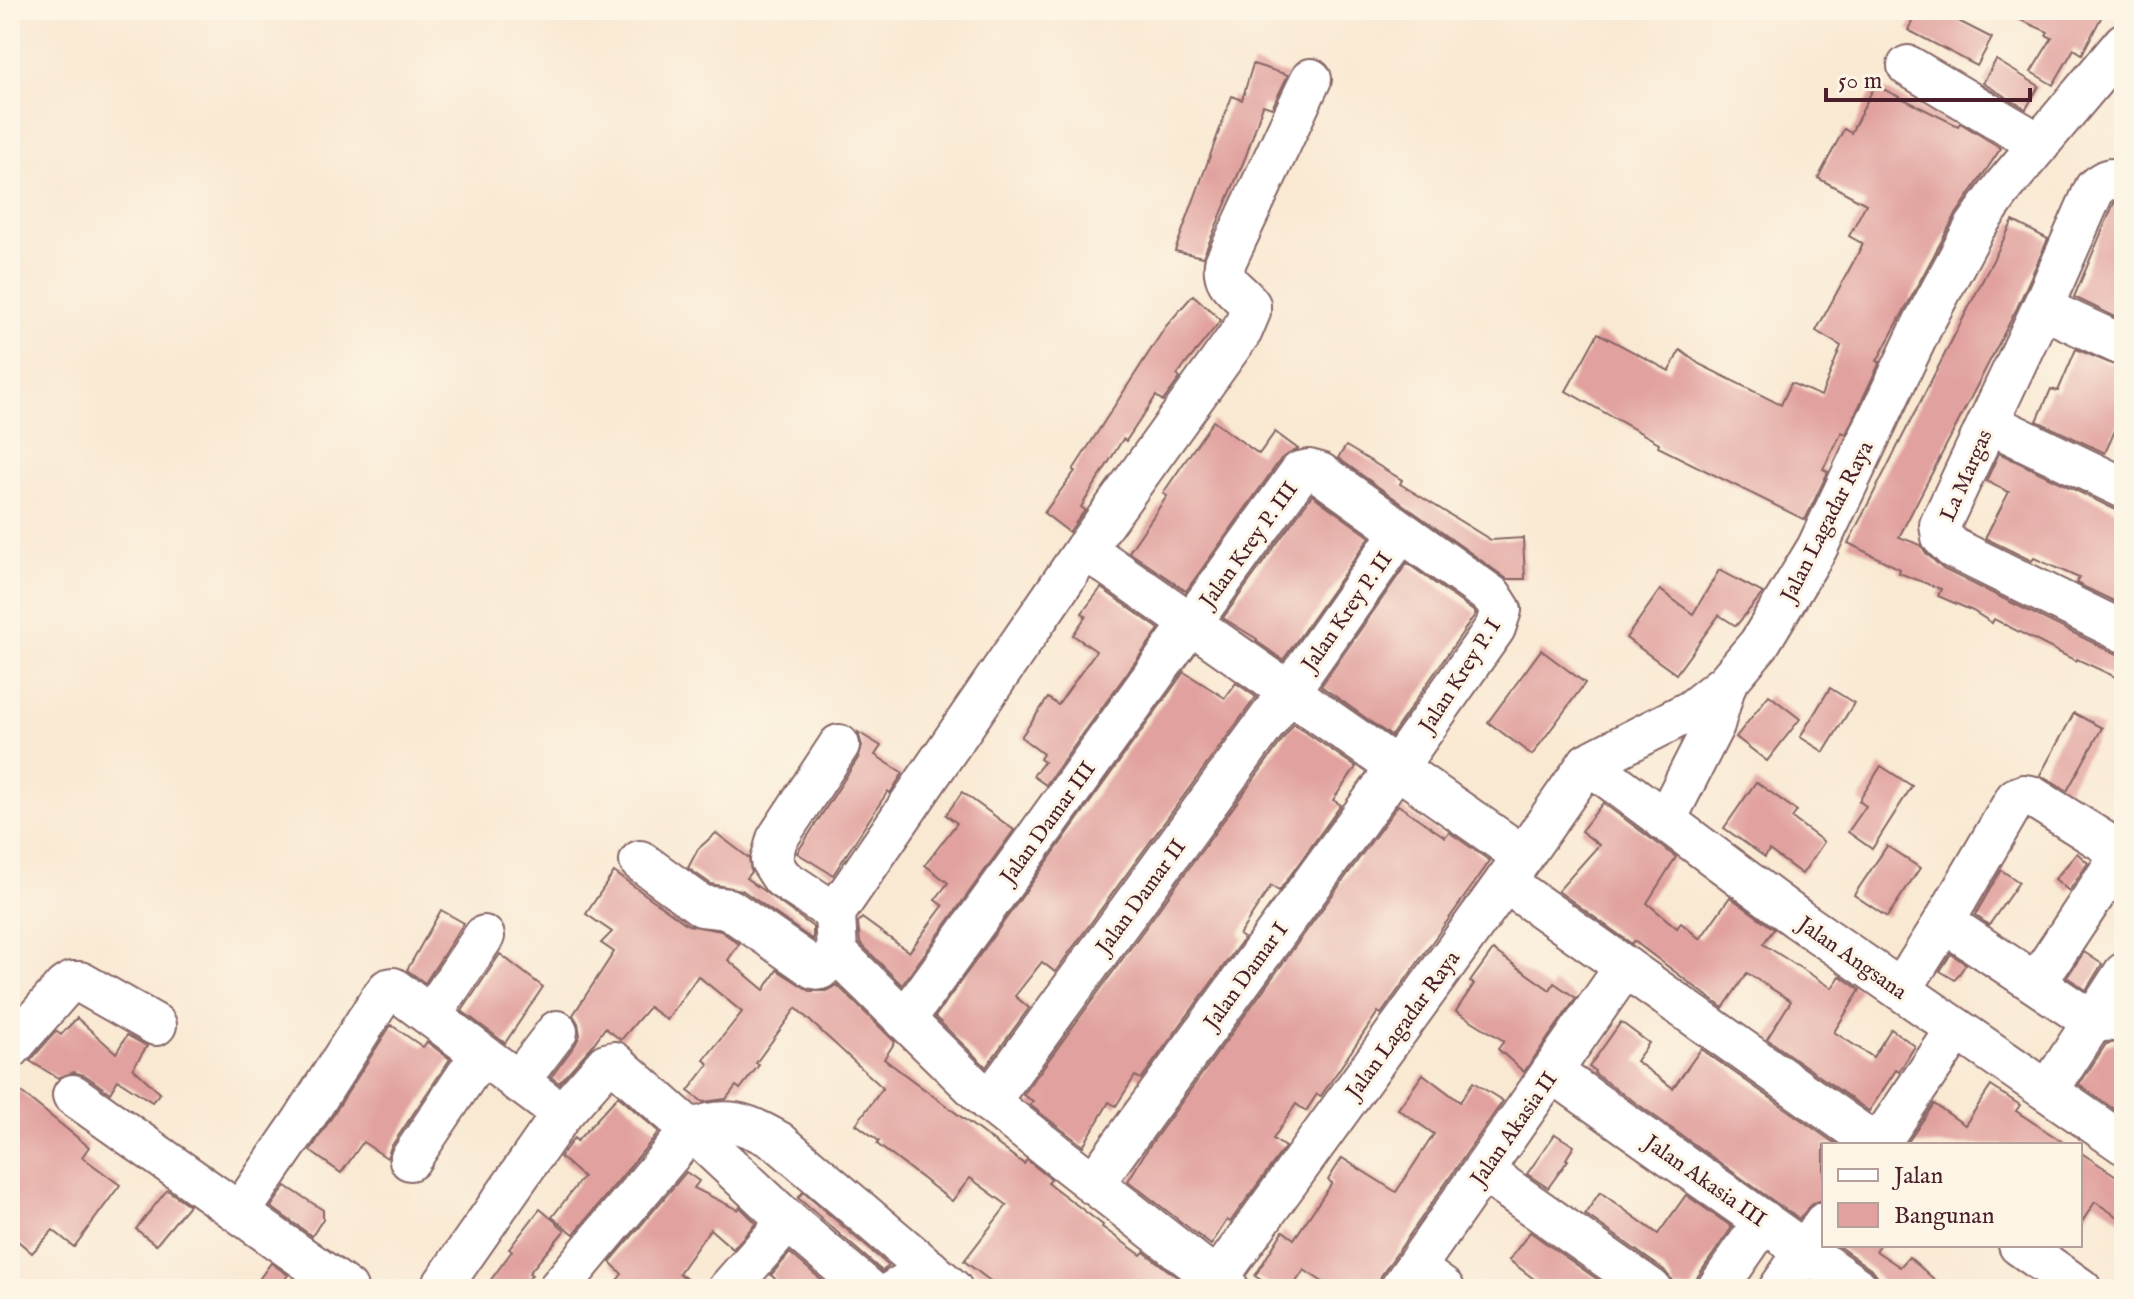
<svg xmlns="http://www.w3.org/2000/svg" width="2134" height="1299" font-family="'IM FELL English',serif">
	<rect width="100%" height="100%" fill="#fcf5e5"/>
	<filter id="ink" filterUnits="userSpaceOnUse"><feTurbulence type="fractalNoise" baseFrequency=".0125" numOctaves="2"/><feDisplacementMap in="SourceGraphic" scale="16" xChannelSelector="R" yChannelSelector="G"/><feConvolveMatrix kernelMatrix="1 2 1 2 8 2 1 2 1" color-interpolation-filters="sRGB"/></filter>
	<filter id="wash" filterUnits="userSpaceOnUse"><feTurbulence type="fractalNoise" baseFrequency=".006" numOctaves="4" result="noise"/><feDisplacementMap in="SourceGraphic" scale="32" xChannelSelector="R" yChannelSelector="G"/><feGaussianBlur stdDeviation="1.8" result="paint"/><feColorMatrix in="noise" values="0 0 0 0 0 0 0 0 0 0 0 0 0 0 0 0 0 1.4 0 .05"/><feComposite in="paint" operator="in"/></filter>
	<g filter="url(#wash)">
		<rect width="100%" height="100%" fill="#f9e9d3"/>
		<g id="blocks">
			<g fill="#e1a19e">
				<path d="M1918,10H1937L1992,38L1977,66L1908,30Z"/>
				<path d="M1998,10H2105L2082,54L2074,49L2053,85L2031,72L2052,38L2046,35L2048,32Z"/>
				<path d="M1996,60L2039,86L2026,109L1983,83Z"/>
				<path d="M1253,64L1288,75L1272,108L1263,105L1246,156L1203,257L1175,251L1232,96L1242,100Z"/>
				<path d="M1875,85L1958,126L1960,123L2001,148L1955,216L1877,361L1880,362L1846,434L1842,432L1823,469L1828,472L1805,520L1658,447L1659,443L1566,391L1598,333L1669,371L1680,350L1699,364L1781,405L1791,383L1821,396L1841,346L1816,331L1863,244L1849,236L1866,204L1818,178L1844,129L1851,133Z"/>
				<path d="M2114,203L2124,204V321L2074,297Z"/>
				<path d="M2013,221L2048,239L2017,308L1899,537L1921,545L1926,553L1943,569L2114,653L2124,655V681L2077,659L2076,661L1994,619L1992,623L1973,611L1938,596L1941,589L1899,573L1900,569L1848,543Z"/>
				<path d="M1193,295L1221,320L1177,375L1180,378L1163,401L1156,396L1126,441L1123,439L1081,507L1085,510L1069,532L1044,513L1075,471L1073,470L1166,326Z"/>
				<path d="M2076,349L2124,369V411L2105,453L2037,421L2051,389L2058,391Z"/>
				<path d="M1213,421L1259,454L1275,432L1298,449L1281,459L1186,591L1129,552L1167,496L1163,493Z"/>
				<path d="M1346,446L1402,480L1400,484L1491,540L1523,538L1525,579H1507L1338,458Z"/>
				<path d="M1999,453L2114,509L2124,511V606L2076,583L2079,578L2034,558L2032,561L1985,538L2009,492L1986,481Z"/>
				<path d="M1312,495L1370,537L1283,660L1256,641L1257,639L1223,618Z"/>
				<path d="M1407,563L1476,613L1391,736L1321,686Z"/>
				<path d="M1719,570L1763,593L1736,626L1719,615L1676,674L1626,638L1660,590L1693,614Z"/>
				<path d="M1101,588L1159,629L1046,785L1033,776L1044,762L1040,759L1043,754L1021,737L1048,698L1058,705L1096,651L1073,635L1086,616L1082,613Z"/>
				<path d="M1541,650L1585,683L1532,755L1488,722Z"/>
				<path d="M1184,672L1225,698L1236,683L1256,697L1055,972L1042,962L1015,996L1029,1008L986,1067L935,1017Z"/>
				<path d="M1830,688L1854,703L1824,752L1800,737Z"/>
				<path d="M1769,695L1800,719L1767,761L1736,737Z"/>
				<path d="M2074,713L2102,728L2067,791L2040,775Z"/>
				<path d="M1294,724L1356,767L1333,800L1341,805L1279,891L1271,886L1239,935L1244,938L1141,1079L1135,1076L1116,1106L1109,1102L1083,1146L1030,1105L1033,1101L1023,1095Z"/>
				<path d="M858,732L881,746L875,755L903,773L890,793L888,791L833,875L797,853L858,758L862,746Z"/>
				<path d="M1881,766L1912,786L1872,849L1848,832L1866,806L1859,801Z"/>
				<path d="M1756,782L1797,811L1792,818L1824,842L1802,874L1769,850L1765,857L1724,828Z"/>
				<path d="M962,792L1014,830L902,985L860,943L858,922L862,918L909,952L943,906L935,900L948,883L925,865L957,823L946,815Z"/>
				<path d="M1603,803L1676,857L1647,903L1677,928L1681,923L1700,939L1730,897L1774,929L1763,944L1832,988L1840,976L1860,990L1834,1032L1873,1057L1891,1029L1915,1046L1899,1072L1896,1070L1869,1111L1767,1039L1791,1001L1747,973L1723,1008L1634,941L1632,944L1558,891L1599,845L1581,831Z"/>
				<path d="M1398,805L1445,837L1449,832L1490,861L1381,1014L1378,1012L1321,1096L1317,1094L1306,1111L1296,1104L1273,1139L1285,1147L1230,1222L1227,1220L1211,1245L1128,1181L1148,1148Z"/>
				<path d="M716,833L749,858L751,872L746,878L813,927V940L742,890L711,884L688,868L698,849Z"/>
				<path d="M1887,846L1920,868L1887,917L1854,895Z"/>
				<path d="M2077,853L2088,863L2069,891L2055,879Z"/>
				<path d="M2001,870L2019,882L1989,925L1975,915Z"/>
				<path d="M614,872L688,925L721,931L739,944L728,960L764,990L777,970L810,991H826L837,985L895,1042L884,1059L1024,1164L1027,1160L1051,1179L1048,1183L1103,1225L1102,1227L1141,1255L1144,1252L1186,1284L1182,1289H1001L964,1261L1007,1205L970,1178L952,1201L877,1144L879,1141L856,1124L883,1088L796,1008L756,1063L759,1065L740,1089L736,1086L726,1099L703,1102L688,1091L709,1064L704,1060L742,1012L698,976L667,1020L649,1007L621,1040L605,1028L592,1046L559,1083L551,1077L575,1045L580,1035L578,1023L573,1015L614,952L601,943L612,932L586,914Z"/>
				<path d="M441,910L464,923L425,983L407,970Z"/>
				<path d="M1493,950L1550,990L1554,983L1576,998L1524,1072L1498,1049L1504,1041L1456,1011L1474,984L1470,982Z"/>
				<path d="M2084,952L2102,964L2086,990L2067,977Z"/>
				<path d="M500,954L543,987L505,1043L462,1011Z"/>
				<path d="M1951,954L1966,964L1955,980L1940,971Z"/>
				<path d="M77,1018L116,1053L127,1035L147,1046L133,1068L160,1093L152,1102L118,1080L110,1093L86,1076L74,1072L58,1078L30,1061L56,1031L61,1035Z"/>
				<path d="M1621,1022L1649,1043L1636,1061L1673,1088L1701,1049L1837,1145H1824V1200L1813,1203L1799,1219L1594,1073L1595,1071L1589,1067Z"/>
				<path d="M391,1025L423,1047L427,1042L450,1059L391,1147L387,1158L363,1142L341,1173L310,1151Z"/>
				<path d="M2117,1042L2124,1047V1116L2079,1085L2106,1044Z"/>
				<path d="M1423,1074L1460,1102L1473,1082L1503,1101L1381,1276L1377,1289H1334L1304,1270L1291,1289H1275L1255,1276L1283,1231L1294,1239L1332,1183L1328,1180L1342,1158L1396,1192L1434,1134L1398,1109Z"/>
				<path d="M10,1083L89,1147L82,1157L120,1185L74,1247L53,1230L32,1253L10,1234Z"/>
				<path d="M1991,1086L2020,1105L2016,1111L2067,1145H1906L1934,1104L1965,1125Z"/>
				<path d="M618,1096L659,1132L574,1234L552,1217L583,1177L560,1157L574,1138L577,1141Z"/>
				<path d="M1555,1134L1574,1146L1566,1159L1568,1160L1548,1188L1527,1174Z"/>
				<path d="M2080,1152L2124,1181V1221L2095,1202L2080,1225Z"/>
				<path d="M686,1172L699,1181L694,1188L738,1210L740,1207L756,1223L733,1249L710,1229L679,1273L699,1289H610L622,1274L610,1262Z"/>
				<path d="M286,1186L323,1210V1219L312,1236L271,1207Z"/>
				<path d="M167,1190L189,1205L156,1245L136,1229Z"/>
				<path d="M803,1192L889,1266L882,1271L798,1198Z"/>
				<path d="M1600,1192L1658,1234L1686,1195L1732,1227L1698,1276L1692,1289H1674L1671,1279L1664,1270L1585,1214Z"/>
				<path d="M540,1209L565,1230L529,1273L532,1275L521,1289H484L512,1251L509,1249Z"/>
				<path d="M1530,1232L1611,1289H1547L1509,1260Z"/>
				<path d="M1837,1245H1880L1876,1251L1900,1267L1909,1257L1945,1289H1882L1879,1279L1873,1271Z"/>
				<path d="M790,1253L832,1289H785L771,1275Z"/>
				<path d="M271,1263L288,1275L278,1289H252Z"/>
			</g>
		</g>
	</g>
	<g filter="url(#ink)">
		<use href="#blocks" fill-opacity="0" stroke="#876666" stroke-width="2"/>
		<g fill="none" stroke-linecap="round" stroke-linejoin="round">
			<g stroke="#876666" stroke-width="44">
				<g id="minor">
					<path d="M1908,66L2040,144"/>
					<path d="M2042,308L2095,188C2104,180 2111,176 2124,182"/>
					<path d="M2124,346L2042,308L1940,525L1942,537L1953,548L2124,632"/>
					<path d="M1989,423L2124,488"/>
					<path d="M1085,549L1523,856"/>
					<path d="M1588,763L1798,919L2124,1144"/>
					<path d="M1665,821L1714,725L1726,683"/>
					<path d="M640,861L702,906L729,909L814,968L820,969L837,953"/>
					<path d="M1505,882L1877,1145"/>
					<path d="M835,913L782,878L771,861L777,839L839,745"/>
					<path d="M1944,922L2093,1022L2113,1020L2124,1015"/>
					<path d="M2036,983L2124,850"/>
					<path d="M1901,990L1944,922L2016,798L2024,795L2031,796L2122,853"/>
					<path d="M431,1015L484,936"/>
					<path d="M905,1020L1300,472L1309,470L1320,473L1492,596L1501,610L1495,628L1398,766L1093,1184"/>
					<path d="M10,1049L65,986L72,982H80L156,1025"/>
					<path d="M1552,1072L1859,1289"/>
					<path d="M518,1082L557,1031"/>
					<path d="M2048,1091L2124,973"/>
					<path d="M73,1095L347,1289"/>
					<path d="M989,1102L1290,690L1401,532"/>
					<path d="M1878,1145L1957,1029"/>
					<path d="M410,1160L481,1054"/>
					<path d="M1483,1171L1651,1289"/>
					<path d="M240,1212L302,1122L379,1001L388,989L393,988L562,1114L606,1064L614,1062L691,1130C726,1115 747,1123 779,1142L952,1289"/>
					<path d="M2019,1245L2081,1289"/>
					<path d="M1415,1268L1444,1289"/>
					<path d="M440,1289L562,1114"/>
					<path d="M558,1289L691,1130L788,1221L868,1289"/>
					<path d="M728,1289L788,1221"/>
					<path d="M896,1289L929,1269"/>
					<path d="M1210,1289L1505,882L1588,763L1692,710L1726,683L1759,644L1817,548L1923,324L1975,227L2004,186L2124,43"/>
					<path d="M1229,1289L989,1102L837,953L835,913L1085,549L1242,331L1250,312V305C1238,289 1222,286 1225,263L1311,79"/>
					<path d="M1400,1289L1625,967"/>
					<path d="M1717,1289L1764,1221"/>
					<path d="M1779,1289L1824,1223"/>
				</g>
			</g>
			<use href="#minor" stroke="#fff" stroke-width="40"/>
		</g>
	</g>
	<g text-anchor="middle" stroke-width="6" stroke-linejoin="round" paint-order="stroke">
		<g font-size="22" fill="#4a1f2b" stroke="#fcf5e5">
			<text transform="translate(1965 475) rotate(-66)" y="8">La Margas</text>
			<text transform="translate(1826 521) rotate(-63)" y="8">Jalan Lagadar Raya</text>
			<text transform="translate(1248 544) rotate(-54)" y="8">Jalan Krey P. III</text>
			<text transform="translate(1346 611) rotate(-55)" y="8">Jalan Krey P. II</text>
			<text transform="translate(1459 675) rotate(-57)" y="8">Jalan Krey P. I</text>
			<text transform="translate(1047 822) rotate(-54)" y="8">Jalan Damar III</text>
			<text transform="translate(1140 896) rotate(-54)" y="8">Jalan Damar II</text>
			<text transform="translate(1853 957) rotate(35)" y="8">Jalan Angsana</text>
			<text transform="translate(1245 975) rotate(-54)" y="8">Jalan Damar I</text>
			<text transform="translate(1402 1024) rotate(-54)" y="8">Jalan Lagadar Raya</text>
			<text transform="translate(1513 1128) rotate(-55)" y="8">Jalan Akasia II</text>
			<text transform="translate(1706 1180) rotate(35)" y="8">Jalan Akasia III</text>
		</g>
	</g>
	<rect width="2134" height="1299" fill="none" stroke="#fcf5e5" stroke-width="40"/>
	<rect x="1822" y="1143" width="260" height="104" fill="#fcf5e5" stroke="#b59f9b" stroke-width="2"/>
	<rect x="1838" y="1169" width="40" height="12" fill="#ffffff" stroke="#b59f9b" stroke-width="2"/>
	<text x="1894" y="1183" font-size="24" fill="#4a1f2b">Jalan</text>
	<rect x="1838" y="1203" width="40" height="24" fill="#e1a19e" stroke="#b59f9b" stroke-width="2"/>
	<text x="1894" y="1223" font-size="24" fill="#4a1f2b">Bangunan</text>
	<path d="M1826 88v12h204v-12" fill="none" stroke="#4a1f2b" stroke-width="4"/>
	<text x="1838" y="88" font-size="24" fill="#4a1f2b" stroke="#fcf5e5" stroke-width="6" paint-order="stroke">50 m</text>
</svg>
